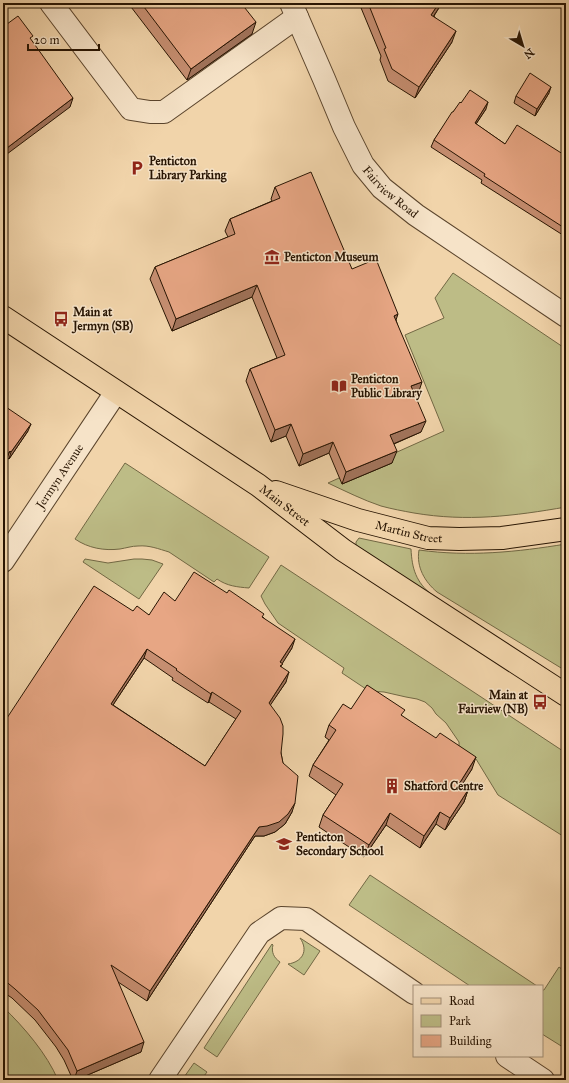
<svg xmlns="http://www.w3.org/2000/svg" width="569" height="1083" font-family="'IM FELL Great Primer',serif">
	<rect width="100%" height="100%" fill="#f1d4aa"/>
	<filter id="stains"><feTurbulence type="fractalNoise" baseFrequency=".005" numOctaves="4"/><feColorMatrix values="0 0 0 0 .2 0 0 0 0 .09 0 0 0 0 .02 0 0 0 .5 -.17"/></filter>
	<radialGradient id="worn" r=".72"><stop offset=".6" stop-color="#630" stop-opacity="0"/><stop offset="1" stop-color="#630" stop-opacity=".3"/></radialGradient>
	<g fill="#bdbc86" stroke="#726844">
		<path d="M453,273L566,349V507C514,516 467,522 414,513C403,511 392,509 381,506C363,500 345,491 328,483L444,431L405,335L444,318L435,298Z"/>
		<path d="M125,463L269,557L249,588C237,587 227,586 217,579L214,582L169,552C159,549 149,545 138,546C132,546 126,548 120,549C104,551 88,548 75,539Z"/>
		<path d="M359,538L411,549C412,569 416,582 432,595L356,546V542Z"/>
		<path d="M566,544V671L437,592C425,582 416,567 419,550C469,557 517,552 566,544Z"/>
		<path d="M85,559L108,563L134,559H142L152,560L163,564L139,599L83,562Z"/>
		<path d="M281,565L566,753V838L498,795L476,759L463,752L459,746V742L446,723L436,714L432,708L425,702L417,699L406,697L384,692L369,691L342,673L344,668L278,623L265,604L261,596Z"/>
		<path d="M370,875L537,986H470L349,905Z"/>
		<path d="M300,938L320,951L304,975L288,964C302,962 309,951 300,938Z"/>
		<path d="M272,944L273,945C271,952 274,958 280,962L217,1057L204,1048Z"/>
		<path d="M559,967L566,972V1049L542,1034V990H544Z"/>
		<path d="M3,1007C24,1027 47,1054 58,1080H3Z"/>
		<path d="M194,1063L207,1072L201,1080H182Z"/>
	</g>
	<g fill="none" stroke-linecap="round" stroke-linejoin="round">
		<g stroke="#5a442c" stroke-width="24">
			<g id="minor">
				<path d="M51,3L131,109L150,112H164L297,17"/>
				<path id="s1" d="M291,3L324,79L344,127L363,165L382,188L416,215L566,316"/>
				<path id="s2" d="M3,561L116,392"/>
				<path d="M507,1056L543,1080"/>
				<path d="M160,1080L259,933L281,918L306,919L414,993"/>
			</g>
		</g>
		<g stroke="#271402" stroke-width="24">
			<g id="major">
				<path id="s3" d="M3,317L258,485L343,550L566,695"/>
				<path id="s4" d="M276,492L358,520L428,538L459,539L502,538L566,529"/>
			</g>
		</g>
		<use href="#minor" stroke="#f6e3c8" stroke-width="22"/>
		<use href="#major" stroke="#f1d4aa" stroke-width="22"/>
	</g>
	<g fill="#c78f72" stroke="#271402" fill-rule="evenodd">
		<path d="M128,3H241L252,34L187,80Z"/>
		<path d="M359,3H442L434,16L452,42L415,98L388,81L380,60L381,56Z"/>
		<path d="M549,93L535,116L514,103L516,96Z"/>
		<path d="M461,103L486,109L476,124L505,144L566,156V237L481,183L482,180L431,147L434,140L453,112Z"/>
		<path d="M275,187L352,269L396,320L418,394L415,395L421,432L394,444L392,463L342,484L329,453L299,466L286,436L271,442L246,381L250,369L277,358L252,297L172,331L150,279L155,267L228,237L225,231L230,219L272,201L271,199Z"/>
		<path d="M3,405L28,431L9,459L7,458L5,462L3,460Z"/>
		<path d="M175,601L263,617L292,648L282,663L281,667L286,682L270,705L281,753L292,812L285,824L275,832L264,836H255L147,1001L118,982L141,1052L76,1080H73L64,1060L56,1047L35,1020L12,998L3,992V724L133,611L149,615ZM144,658L173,678L172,680L208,703L209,702L236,719L205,766L113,705Z"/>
		<path d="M351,709L402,716L472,769L461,785L468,790L464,802L445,830L436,824L420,848L386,825L364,857L319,827L323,815L336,795L309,776L313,765L329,740L325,737L329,725Z"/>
	</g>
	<g fill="#a2745c" stroke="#271402">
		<path d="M439,3H442L427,26L431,15Z"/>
		<path d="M256,22L252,34L187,80L191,69Z"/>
		<path d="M456,31L452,42L415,98L419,87Z"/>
		<path d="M551,87L549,93L535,116L537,109Z"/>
		<path d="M73,98L70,107L3,157V151Z"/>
		<path d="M488,102L486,109L472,130L475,123Z"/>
		<path d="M257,285L252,297L172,331L176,319Z"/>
		<path d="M398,314L394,326V316Z"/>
		<path d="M422,382L418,394L407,398L411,386Z"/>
		<path d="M426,421L421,432L386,447L390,435Z"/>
		<path d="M31,424L28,431L9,459L11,452Z"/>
		<path d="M291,424L286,436L271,442L275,430Z"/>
		<path d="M333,442L329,453L299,466L303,454Z"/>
		<path d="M10,451L7,458L5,462L7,455Z"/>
		<path d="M397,451L392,463L342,484L346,472Z"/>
		<path d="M295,639L292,648L277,672L280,662Z"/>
		<path d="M147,649L144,658L107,714L111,704Z"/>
		<path d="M289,672L286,682L265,713L269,703Z"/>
		<path d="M212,692L209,702L208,703L211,694Z"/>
		<path d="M476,757L472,769L455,796L459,784Z"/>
		<path d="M468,790L464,802L445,830L450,818Z"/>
		<path d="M295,803L292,812L285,824L275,832L264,836H255L147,1001L150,991L259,827Z"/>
		<path d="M440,812L436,824L420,848L424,836Z"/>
		<path d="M390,813L386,825L364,857L369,845Z"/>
		<path d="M144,1042L141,1052L76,1080H74L77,1071Z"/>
	</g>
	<g fill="#e7a684" stroke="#271402" fill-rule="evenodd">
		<path d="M141,3H241L256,22L191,69Z"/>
		<path d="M368,3H439L431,15L456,31L419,87L392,69L384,49L386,48Z"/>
		<path d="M18,16L33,36L30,38L73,98L3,151V27Z"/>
		<path d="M530,73L551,87L537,109L516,96Z"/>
		<path d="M470,90L488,102L475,123L505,144L517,125L566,156V229L484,176L485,174L434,140L452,112H453L460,102L461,103Z"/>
		<path d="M311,172L352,269L376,259L398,314L394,316L422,382L411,386L426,421L390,435L397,451L346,472L333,442L303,454L291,424L275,430L250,369L285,355L257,285L176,319L155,267L235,234L230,219L280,198L275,187Z"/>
		<path d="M3,405L31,424L11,452L10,451L7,455L4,452L3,453Z"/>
		<path d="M194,572L227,593L229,590L264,614L262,617L295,639L280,662L283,664L280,666L289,672L269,703L280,718L283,726V734L281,753L283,763L298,776L295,803L288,814L279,822L267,826L259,827L150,991L111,965L144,1042L77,1071L68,1050L38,1010L15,989L3,979V724L94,586L133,611L137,606L149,615L164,592L175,601ZM147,649L177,669L176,670L211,694L212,692L241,711L205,766L111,704Z"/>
		<path d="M367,685L405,710L401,715L436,738L440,733L476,757L459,784L468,790L450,818L440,812L424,836L390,813L369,845L323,815L343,784L313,765L336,730L329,725L343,704L351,709Z"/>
	</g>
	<defs>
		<g id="parking-bare" transform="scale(1.2)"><path d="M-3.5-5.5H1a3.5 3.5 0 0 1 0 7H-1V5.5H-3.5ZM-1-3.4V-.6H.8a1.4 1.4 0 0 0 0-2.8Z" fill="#8f2418" stroke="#f6e3c8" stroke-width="2.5" paint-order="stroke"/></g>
		<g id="museum-bare" transform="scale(1.2)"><path d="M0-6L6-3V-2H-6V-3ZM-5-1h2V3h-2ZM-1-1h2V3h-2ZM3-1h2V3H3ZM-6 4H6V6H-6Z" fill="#8f2418" stroke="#f6e3c8" stroke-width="2.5" paint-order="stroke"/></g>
		<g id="bus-bare" transform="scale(1.2)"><path d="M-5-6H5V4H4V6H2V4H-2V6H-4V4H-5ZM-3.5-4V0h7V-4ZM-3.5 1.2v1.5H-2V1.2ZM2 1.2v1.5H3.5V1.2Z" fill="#8f2418" stroke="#f6e3c8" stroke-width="2.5" paint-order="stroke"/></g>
		<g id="library-bare" transform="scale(1.2)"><path d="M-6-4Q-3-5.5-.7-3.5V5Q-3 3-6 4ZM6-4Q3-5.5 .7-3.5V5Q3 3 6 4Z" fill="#8f2418" stroke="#f6e3c8" stroke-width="2.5" paint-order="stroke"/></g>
		<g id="building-bare" transform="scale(1.2)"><path d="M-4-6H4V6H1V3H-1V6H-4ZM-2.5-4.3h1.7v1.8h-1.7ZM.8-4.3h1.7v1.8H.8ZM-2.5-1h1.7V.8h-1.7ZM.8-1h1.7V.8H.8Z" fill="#8f2418" stroke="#f6e3c8" stroke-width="2.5" paint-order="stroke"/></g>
		<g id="school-bare" transform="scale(1.2)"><path d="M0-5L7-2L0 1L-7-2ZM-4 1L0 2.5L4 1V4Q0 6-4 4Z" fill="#8f2418" stroke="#f6e3c8" stroke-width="2.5" paint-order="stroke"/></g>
	</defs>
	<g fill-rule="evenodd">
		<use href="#parking-bare" x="137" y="168"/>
		<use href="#museum-bare" x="272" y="257"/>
		<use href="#bus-bare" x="61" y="319"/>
		<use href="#library-bare" x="339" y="386"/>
		<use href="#bus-bare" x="540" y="702"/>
		<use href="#building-bare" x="392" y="786"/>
		<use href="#school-bare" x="284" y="844"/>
	</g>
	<g text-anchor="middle" stroke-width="3" stroke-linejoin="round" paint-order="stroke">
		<g font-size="12" font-weight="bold" fill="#271402" stroke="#f6e3c8" text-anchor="start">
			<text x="149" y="165">Penticton<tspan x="149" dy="14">Library Parking</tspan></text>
			<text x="284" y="261">Penticton Museum</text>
			<text x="73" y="316">Main at<tspan x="73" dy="14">Jermyn (SB)</tspan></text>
			<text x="351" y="383">Penticton<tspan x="351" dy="14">Public Library</tspan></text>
			<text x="528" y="699" text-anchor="end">Main at<tspan x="528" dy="14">Fairview (NB)</tspan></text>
			<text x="404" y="790">Shatford Centre</text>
			<text x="296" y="841">Penticton<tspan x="296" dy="14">Secondary School</tspan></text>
		</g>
		<g font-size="12" fill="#271402" stroke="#f6e3c8">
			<text dy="4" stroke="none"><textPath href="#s1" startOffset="216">Fairview Road</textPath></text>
			<text dy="4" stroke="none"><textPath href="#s2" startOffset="102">Jermyn Avenue</textPath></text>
			<text dy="4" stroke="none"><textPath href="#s3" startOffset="339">Main Street</textPath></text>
			<text dy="4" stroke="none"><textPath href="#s4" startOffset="139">Martin Street</textPath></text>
		</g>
	</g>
	<rect width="569" height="1083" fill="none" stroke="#f1d4aa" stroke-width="16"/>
	<rect x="4" y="4" width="561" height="1075" fill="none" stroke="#271402" stroke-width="2"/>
	<rect x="8" y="8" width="553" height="1067" fill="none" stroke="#271402"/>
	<rect x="413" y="985" width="130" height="72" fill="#f6e3c8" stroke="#a39079"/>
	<rect x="421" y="998" width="20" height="6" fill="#f1d4aa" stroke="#a39079"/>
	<text x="449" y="1005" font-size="12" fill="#271402">Road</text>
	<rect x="421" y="1015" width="20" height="12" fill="#bdbc86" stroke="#a39079"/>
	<text x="449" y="1025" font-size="12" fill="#271402">Park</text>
	<rect x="421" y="1035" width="20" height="12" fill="#e7a684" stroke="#a39079"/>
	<text x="449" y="1045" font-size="12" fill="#271402">Building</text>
	<g transform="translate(523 46) rotate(142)" stroke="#f6e3c8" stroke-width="3" paint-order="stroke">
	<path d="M0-3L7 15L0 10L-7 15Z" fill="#271402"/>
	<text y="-6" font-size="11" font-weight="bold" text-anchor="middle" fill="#271402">N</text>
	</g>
	<path d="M28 44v6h71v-6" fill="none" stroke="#271402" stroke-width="2"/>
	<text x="34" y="44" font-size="12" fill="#271402" stroke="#f6e3c8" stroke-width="3" paint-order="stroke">20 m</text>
	<rect width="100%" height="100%" filter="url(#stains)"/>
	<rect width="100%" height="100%" fill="url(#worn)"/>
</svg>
